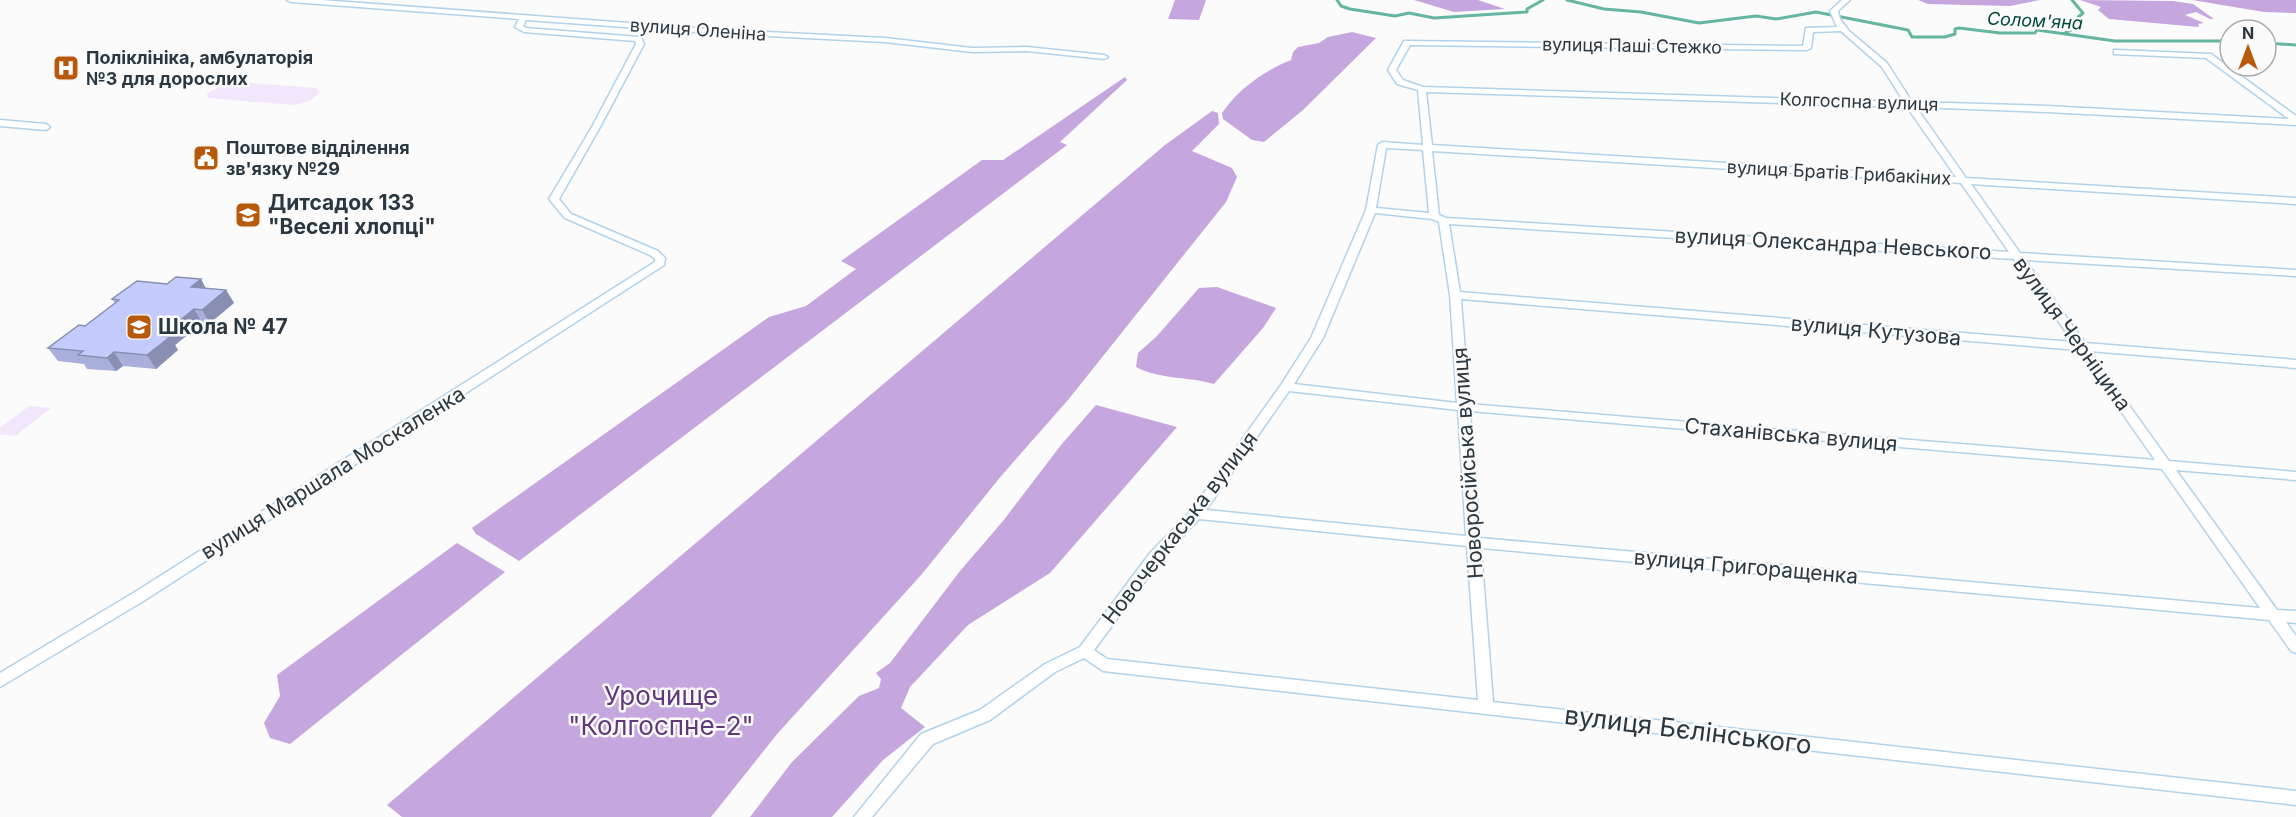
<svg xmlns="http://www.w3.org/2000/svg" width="2296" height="817" font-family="Inter,sans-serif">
	<rect width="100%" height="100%" fill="#fbfbfb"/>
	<g fill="#f2e6fc">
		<path d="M238,82L316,88L320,92L310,101L294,105L208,98L207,93L219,87Z"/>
		<path d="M29,406L51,408L15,436L0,434V428Z"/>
	</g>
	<g fill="#c6a6de">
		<path d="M1175,0H1206L1199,20L1168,19Z"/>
		<path d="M1414,0H1478L1505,9L1454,12Z"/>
		<path d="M1918,0H2040L2010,6L1928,4Z"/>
		<path d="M2080,0L2173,1L2193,4L2214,19H2210L2196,12L2185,15L2204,23L2198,24L2199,27L2109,19L2098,10L2101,7Z"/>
		<path d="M2192,0H2296V13L2264,12Z"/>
		<path d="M1352,32L1376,38L1303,110L1264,142L1252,140L1223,119L1222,113C1237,90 1265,70 1291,60L1293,52L1298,47L1319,43L1328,37Z"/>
		<path d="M1125,77L1127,80L1060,142L1067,145L519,561L476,534L472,528L769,317L806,306L856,269L841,261L982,160H1003Z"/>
		<path d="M1212,111L1218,113L1219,124L1192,151L1232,168L1237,177L1226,202L1068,400L1002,475L922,574L778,733L711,817H402L387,805L1165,145Z"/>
		<path d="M1217,287L1276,308L1263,328L1214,384C1187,376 1161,380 1136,367L1138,353L1157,336L1199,288Z"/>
		<path d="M1096,405L1177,427L1050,573L968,625L910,687L901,708L925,727L883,760L832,817H750L792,762L859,696L879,688L881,679L876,673L890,663L960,571L1003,521L1061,445Z"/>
		<path d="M457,543L505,572L290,744L270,738L264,723L280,696L277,675Z"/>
	</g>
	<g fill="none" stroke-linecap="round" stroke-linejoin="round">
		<g stroke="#65b5a0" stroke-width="3">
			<path d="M1337,0L1341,6L1350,9L1395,16L1409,13L1434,18L1527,12V9L1543,0"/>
			<path d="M1567,0L1604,9L1641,12L1699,23L1756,16L1776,19L1816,12L1908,30L1912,37H1945L1955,34V29L1959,28L2000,33H2035L2037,30L2115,41H2230"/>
			<path d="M2065,33L2075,28V20L2083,13L2072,0"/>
			<path d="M2266,43L2296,45"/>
		</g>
		<g stroke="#b1d2eb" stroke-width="3">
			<g id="minor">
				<path d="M287,0H321L709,29L885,38L972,48L1027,47L1104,55L1108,57L1104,59L1027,51L972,52L885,42L709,33L526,20L523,26L526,28L638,37H641L644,44L600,127L559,199L571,214L658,251L665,258L664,265L145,600L0,687V673L135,592L655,262V259L650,255L565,218L549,199L592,127L636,44L635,41L524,32L515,27L519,19L291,2Z"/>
				<path d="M1842,0H1850L1838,11L1840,19L1849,31L1887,63L1912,102L2047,106L2289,119L2206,58L2114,54V50H2117L2211,54L2296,116V125L2047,112L1916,107L1966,178L2296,198V204L1971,184L2020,253L2296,270V276L2025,260L2085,343L2296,360V368L2090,351L2169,461L2296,472V480L2176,470L2277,610L2296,611V623L2286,622L2296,636V653L2291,651L2269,620L1481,548L1493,702L2296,791V805L1103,671L1084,658L1055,672L990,720L933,744L872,817H854L921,734L980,710L1045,664L1080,647L1150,553L1191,511L1281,385L1311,338L1366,210L1378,145L1382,142L1423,145L1418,90L1397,84L1388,70L1404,41L1803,46L1806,28L1837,27L1830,11ZM1841,31L1882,67L1904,102L1423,87L1403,80L1396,70L1410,45L1807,50L1811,48L1813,32ZM1426,92L1907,107L1956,177L1432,145ZM1386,148L1423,150L1429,213L1376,208ZM1432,151L1961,183L2009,252L1446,218L1439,215ZM1375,213L1432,219L1439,222L1450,295L1457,403L1294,384L1323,338ZM1449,224L2014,259L2073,342L1460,292ZM1461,299L2078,350L2155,460L1469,404ZM1289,391L1458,410L1466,536L1206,510ZM1470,411L2162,469L2260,608L1480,538ZM1199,519L1467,546L1478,700L1107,659L1094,650L1160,561Z"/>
				<path d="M0,120L46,124L50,127L46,130L0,126Z"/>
			</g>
		</g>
		<use href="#minor" fill="#fff" fill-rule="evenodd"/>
	</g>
	<path fill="#a8afda" d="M201,279L206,289L226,290L234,303L210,323H202L175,345L178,350L156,369L123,366L116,371L87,369L84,364L58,361L48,348L85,326L115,303L112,299L167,284Z"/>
	<g fill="#888fb1">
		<path d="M201,279L208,293L191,287Z"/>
		<path d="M226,290L234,303L210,323L202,310Z"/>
		<path d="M194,309L202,323L175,345L178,350L156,369L147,355L161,336Z"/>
		<path d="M114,352L123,366L116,371L107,358Z"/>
	</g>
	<path fill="#c3ccfd" stroke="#888fb1" stroke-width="1.5" d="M176,277L201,279L191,287L226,290L202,310L194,309L161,336L170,337L147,355L114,352L107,358L78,355L83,351L48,348L79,325L85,326L119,300L112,299L137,281L167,284Z"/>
	<defs>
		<g id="hospital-square" transform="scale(1.35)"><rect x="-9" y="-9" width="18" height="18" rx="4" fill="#b7590a" stroke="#fbfbfb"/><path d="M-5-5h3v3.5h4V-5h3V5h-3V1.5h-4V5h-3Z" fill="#fff"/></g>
		<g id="civic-square" transform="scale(1.35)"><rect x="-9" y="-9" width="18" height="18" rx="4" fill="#b7590a" stroke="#fbfbfb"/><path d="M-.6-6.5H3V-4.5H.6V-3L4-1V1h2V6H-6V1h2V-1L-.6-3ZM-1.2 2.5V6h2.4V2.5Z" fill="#fff"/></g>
		<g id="school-square" transform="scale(1.35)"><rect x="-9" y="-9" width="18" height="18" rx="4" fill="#b7590a" stroke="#fbfbfb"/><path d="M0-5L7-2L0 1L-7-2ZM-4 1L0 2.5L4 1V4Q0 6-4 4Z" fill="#fff"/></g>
	</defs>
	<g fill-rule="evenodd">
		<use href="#hospital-square" x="66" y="68"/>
		<use href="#civic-square" x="206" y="158"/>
		<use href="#school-square" x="248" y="215"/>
		<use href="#school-square" x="139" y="327"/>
	</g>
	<g text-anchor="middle" stroke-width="5" stroke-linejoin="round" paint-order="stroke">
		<g font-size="18" font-style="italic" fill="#00493b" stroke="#fbfbfb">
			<text transform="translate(2035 21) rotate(3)" y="6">Солом'яна</text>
		</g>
		<g font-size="18" fill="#2b3842" stroke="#fbfbfb">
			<text transform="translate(698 30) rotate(4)" y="6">вулиця Оленіна</text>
			<text transform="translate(1632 46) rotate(1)" y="6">вулиця Паші Стежко</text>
			<text transform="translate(1859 102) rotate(2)" y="6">Колгоспна вулиця</text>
			<text transform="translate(1839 173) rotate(3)" y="6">вулиця Братів Грибакіних</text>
		</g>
		<g font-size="18" font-weight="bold" fill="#2b3842" stroke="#fbfbfb" text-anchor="start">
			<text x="86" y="64">Поліклініка, амбулаторія<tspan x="86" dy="21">№3 для дорослих</tspan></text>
			<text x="226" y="154">Поштове відділення<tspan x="226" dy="21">зв'язку №29</tspan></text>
		</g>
		<g font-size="21" font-weight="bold" fill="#2b3842" stroke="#fbfbfb" text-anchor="start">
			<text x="268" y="210">Дитсадок 133<tspan x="268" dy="24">"Веселі хлопці"</tspan></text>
			<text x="158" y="334">Школа № 47</text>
		</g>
		<g font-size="21" fill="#2b3842" stroke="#fbfbfb">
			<text transform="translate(1833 244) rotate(3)" y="7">вулиця Олександра Невського</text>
			<text transform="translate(1876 331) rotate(5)" y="7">вулиця Кутузова</text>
			<text transform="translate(2072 334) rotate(54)" y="7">вулиця Черніцина</text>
			<text transform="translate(1791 435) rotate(5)" y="7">Стаханівська вулиця</text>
			<text transform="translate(1468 463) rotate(-94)" y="7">Новоросійська вулиця</text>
			<text transform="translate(333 473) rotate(-32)" y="7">вулиця Маршала Москаленка</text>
			<text transform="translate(1180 528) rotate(-52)" y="7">Новочеркаська вулиця</text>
			<text transform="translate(1746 567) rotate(5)" y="7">вулиця Григоращенка</text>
		</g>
		<g font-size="26" fill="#60387b" stroke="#fbfbfb">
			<text x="661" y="705">Урочище<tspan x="661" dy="30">"Колгоспне-2"</tspan></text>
		</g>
		<g font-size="26" fill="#2b3842" stroke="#fbfbfb">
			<text transform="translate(1688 730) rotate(7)" y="9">вулиця Бєлінського</text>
		</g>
	</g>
	<g transform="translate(2248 48)"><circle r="28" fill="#fbfbfb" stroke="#a8adb1" stroke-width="1.5"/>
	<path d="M0-4.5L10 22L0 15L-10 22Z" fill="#b7590a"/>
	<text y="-9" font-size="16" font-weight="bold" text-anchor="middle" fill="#2b3842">N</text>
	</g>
</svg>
